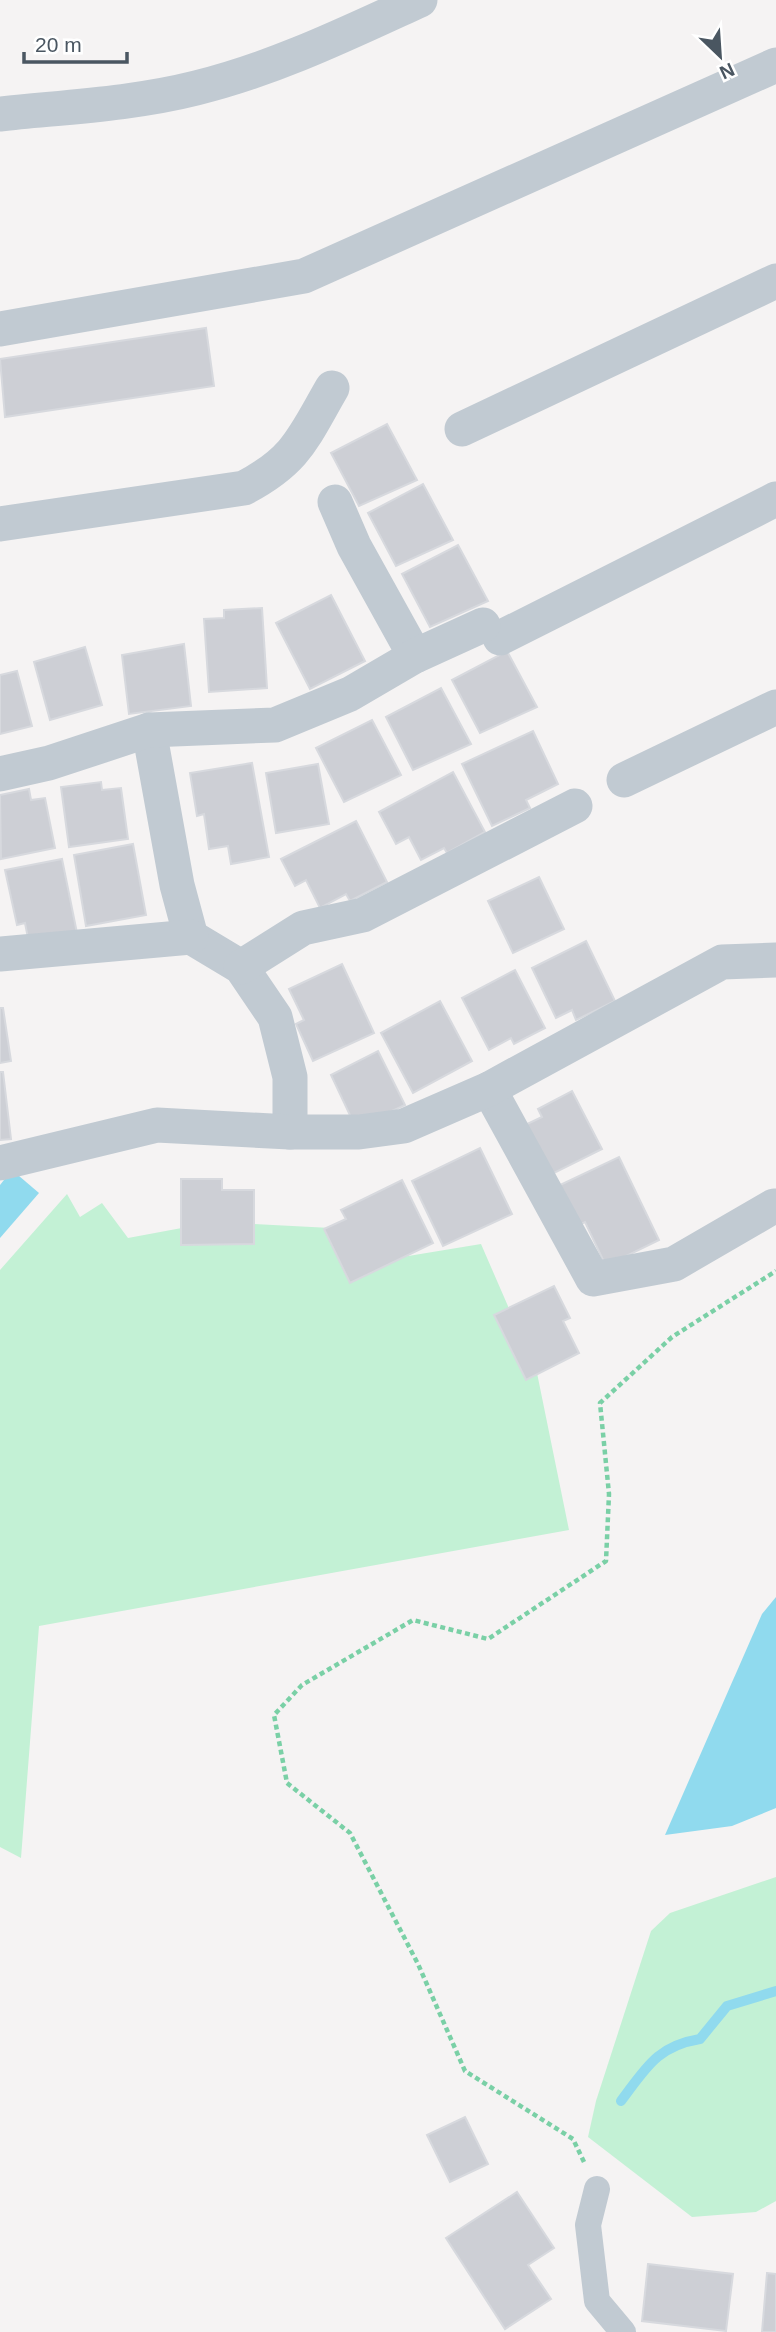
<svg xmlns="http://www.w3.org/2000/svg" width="776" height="2332" font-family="Helvetica,sans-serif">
	<rect width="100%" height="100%" fill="#f5f3f3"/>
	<g fill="#c3f1d5">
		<path d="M67,1194L80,1217L102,1203L128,1238L214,1222L350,1229L378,1261L481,1244L537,1373L569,1530L39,1626L21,1858L0,1847V1270Z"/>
		<path d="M776,1877V2201L756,2212L692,2217L588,2137L596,2101L651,1931L670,1913Z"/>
	</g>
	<g fill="#90daee">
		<path d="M12,1170L39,1193L0,1238V1185Z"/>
		<path d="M776,1597V1808L732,1826L665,1835L762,1614Z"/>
	</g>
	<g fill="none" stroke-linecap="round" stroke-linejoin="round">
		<path stroke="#90daee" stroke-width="10" d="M621,2101C646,2068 657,2046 700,2039L727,2006L776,1991"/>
	</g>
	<g fill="#cdcfd5" stroke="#d7d9de" stroke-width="2">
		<path d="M206,328L214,386L5,417L0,359Z"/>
		<path d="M387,424L417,480L359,506L331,453Z"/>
		<path d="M423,484L453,540L396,566L368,513Z"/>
		<path d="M458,545L488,601L430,627L402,574Z"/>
		<path d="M331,595L365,661L310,689L276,623Z"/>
		<path d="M262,608L267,688L209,692L204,619L224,618V610Z"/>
		<path d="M184,644L191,706L129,714L122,655Z"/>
		<path d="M85,647L102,705L50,720L34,662Z"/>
		<path d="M507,651L537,707L480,733L452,680Z"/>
		<path d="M17,671L32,726L0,734V675Z"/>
		<path d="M441,688L471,744L413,770L386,717Z"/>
		<path d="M372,720L401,775L344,802L316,748Z"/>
		<path d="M533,731L558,784L526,800L530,808L492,826L462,764Z"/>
		<path d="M252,763L269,857L231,864L228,846L209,849L204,814L197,816L190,773Z"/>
		<path d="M318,764L329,824L276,833L266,773Z"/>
		<path d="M453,772L485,832L447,853L444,848L421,860L409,837L396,844L379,812Z"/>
		<path d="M101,782L102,790L121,788L128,839L69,847L61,787Z"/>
		<path d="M29,789L31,800L45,798L55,848L1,859L0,795Z"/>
		<path d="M356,821L387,882L350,901L346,894L320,908L306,880L295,886L281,859Z"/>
		<path d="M133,844L146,915L86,926L74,855Z"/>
		<path d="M62,859L77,933L29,943L25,923L17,925L5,870Z"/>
		<path d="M539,877L564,929L513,953L488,901Z"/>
		<path d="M586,941L615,1001L576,1020L572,1010L556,1018L532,968Z"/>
		<path d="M342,964L374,1033L313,1061L296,1024L304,1020L289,989Z"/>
		<path d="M515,970L545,1028L514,1044L511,1038L489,1050L462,998Z"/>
		<path d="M440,1001L472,1061L413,1093L381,1033Z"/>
		<path d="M0,1008H3L11,1061L0,1063Z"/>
		<path d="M378,1051L405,1105L356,1128L331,1075Z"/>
		<path d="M0,1072H3L11,1139L0,1140Z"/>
		<path d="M572,1091L602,1149L548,1176L523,1126L542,1117L538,1109Z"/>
		<path d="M480,1148L512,1214L443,1246L412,1181Z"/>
		<path d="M619,1157L659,1240L606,1266L585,1222L577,1226L558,1186Z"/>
		<path d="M181,1179H222V1190H254V1244L181,1245Z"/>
		<path d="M402,1180L433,1243L350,1283L324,1229L346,1219L341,1210Z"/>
		<path d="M554,1286L570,1318L563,1321L579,1353L526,1380L494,1315Z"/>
		<path d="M465,2117L488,2164L450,2182L427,2135Z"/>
		<path d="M517,2192L554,2248L528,2265L551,2299L505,2329L446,2238Z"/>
		<path d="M648,2264L733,2274L726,2331L642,2321Z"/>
		<path d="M767,2273L776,2274V2332H762Z"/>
	</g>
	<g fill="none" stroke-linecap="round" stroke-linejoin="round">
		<path stroke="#7ad0a6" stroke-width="4.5" stroke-dasharray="5 3.5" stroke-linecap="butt" d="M584,2162L573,2139L465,2071L418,1964L350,1833L287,1783L274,1715L302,1685L413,1620L488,1639L606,1561L609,1494L600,1403L672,1337L776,1271"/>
		<path stroke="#c1cad2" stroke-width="26" d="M597,2189L588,2225L597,2301L623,2332"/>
		<g stroke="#c1cad2" stroke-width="35">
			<path d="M0,114C65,107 133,104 196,88C274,69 348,33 420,0"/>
			<path d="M0,329L304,276L776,65"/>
			<path d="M462,429L776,281"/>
			<path d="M335,502L354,546L415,656"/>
			<path d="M0,524L244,488C297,460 303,438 332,388"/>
			<path d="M500,638L776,499"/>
			<path d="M149,730L177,885L191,937L241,967L275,1017L290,1077V1132"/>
			<path d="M0,774L49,763L149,730L275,725L350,694L415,656L483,625"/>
			<path d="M624,780L776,707"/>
			<path d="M0,954L191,937"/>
			<path d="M241,967L303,928L363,915L575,806"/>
			<path d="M489,1089L593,1279L674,1264L774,1206"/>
			<path d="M0,1163L157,1125L290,1132H359L404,1126L489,1089L722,962L776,960"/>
		</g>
	</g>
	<g transform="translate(720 56) rotate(155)" stroke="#ffffff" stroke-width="5" paint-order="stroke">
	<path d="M0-5L12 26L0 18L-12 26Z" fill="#4a5661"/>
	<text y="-10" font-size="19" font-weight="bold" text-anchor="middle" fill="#4a5661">N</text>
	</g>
	<path d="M24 52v10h103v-10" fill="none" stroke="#4a5661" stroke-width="3.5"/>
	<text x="35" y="52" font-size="21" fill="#4a5661" stroke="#ffffff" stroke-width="5" paint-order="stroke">20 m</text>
</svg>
